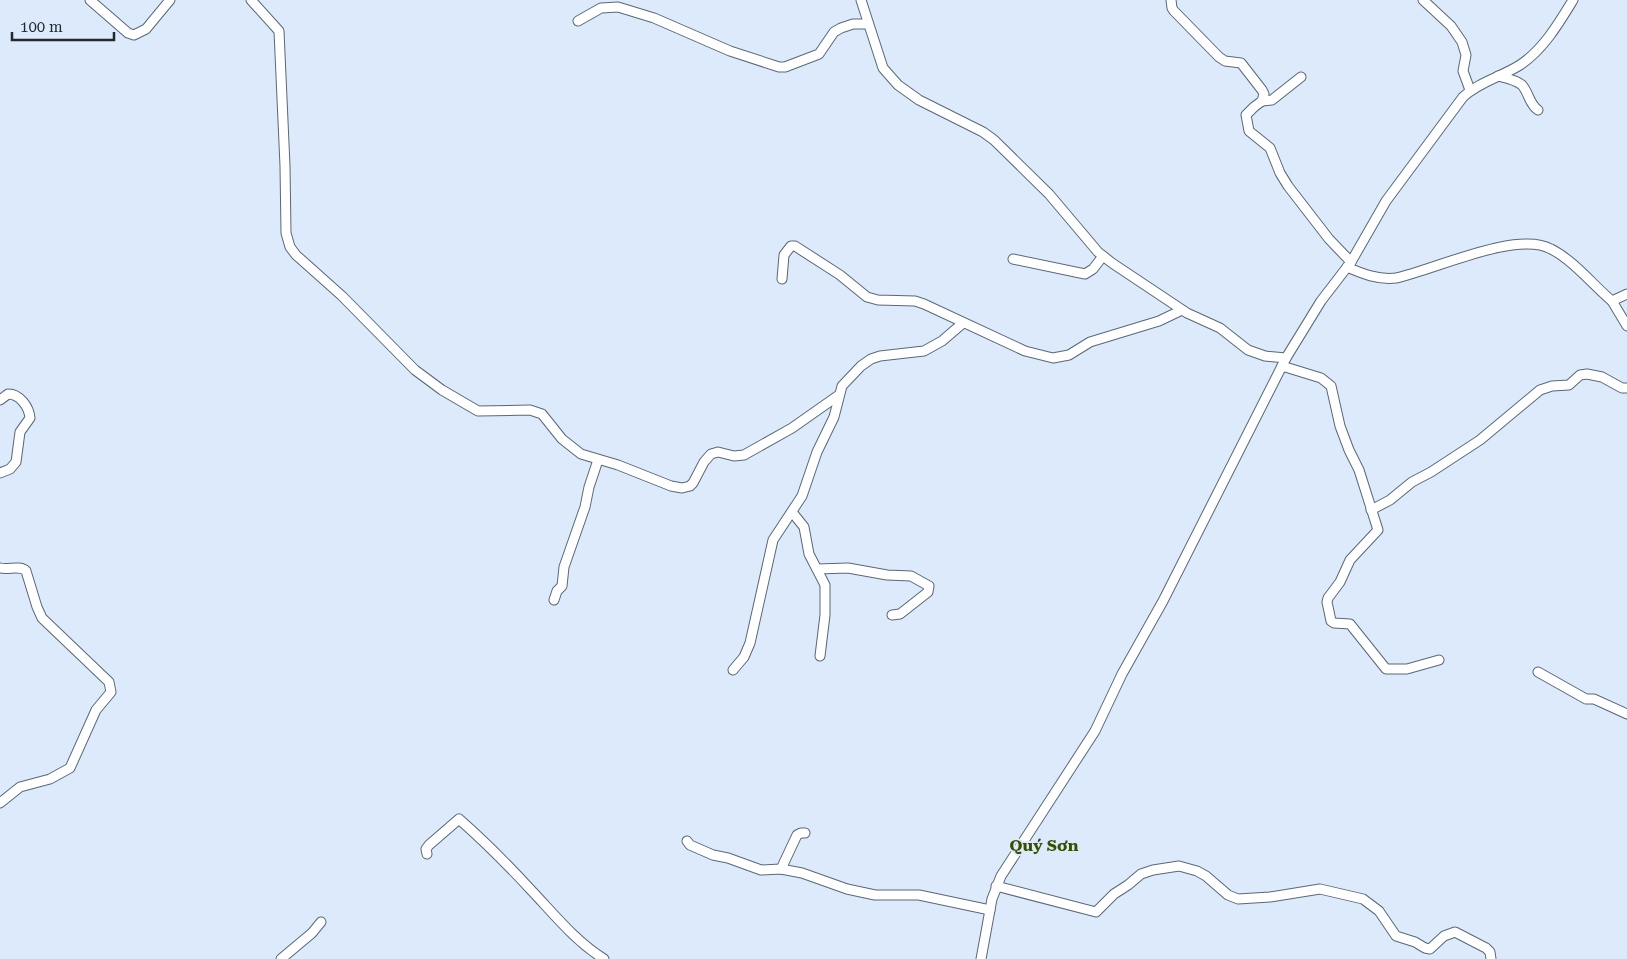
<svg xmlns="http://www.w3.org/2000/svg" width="1627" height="959" font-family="'Roboto Serif',serif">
	<rect width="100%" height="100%" fill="#dceafc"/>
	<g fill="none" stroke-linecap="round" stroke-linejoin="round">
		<g stroke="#5b6776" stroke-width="11">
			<g id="minor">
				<path d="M90,0L128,33L134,35L146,29L170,0"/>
				<path d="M251,0L279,31L285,166L286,233L290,247L296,255L342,296L415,370L442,390L478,411L530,410L542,414L562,439L581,454L618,465L671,486L682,488L690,486L693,483L704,462L711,454L718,452L734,456L744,455L792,428L839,395"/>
				<path d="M861,0L883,68L898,85L919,100L983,132L994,140L1049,194L1098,252L1112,263L1187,313L1220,328L1248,350L1265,356L1286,358"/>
				<path d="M1171,0L1172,8L1174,11L1219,57L1225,61L1241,63L1262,90L1264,94L1262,101L1254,107L1246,115L1249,131L1270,148L1280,173L1288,186L1329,239L1351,262"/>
				<path d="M1423,0L1451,26L1462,42L1466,55L1463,71L1470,90"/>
				<path d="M578,21L601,8L618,7L654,18L730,51L779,67H785L819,54L834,32L841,28L853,24H868"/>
				<path d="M1498,76C1506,78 1516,80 1522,85C1529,93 1529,104 1538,110"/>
				<path d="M1262,101L1272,100L1301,77"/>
				<path d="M1013,259L1085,274L1093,269L1103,256"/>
				<path d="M1347,267C1363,274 1378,280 1396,278C1434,270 1517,230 1551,249C1573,260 1593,285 1612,301L1627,294"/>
				<path d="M782,279L784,255L791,246H795L840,275L867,297L878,300L915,301L924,304L1025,351L1053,358L1069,355L1090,342L1159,321L1182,310"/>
				<path d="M1612,301L1627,326"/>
				<path d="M1282,366L1321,378L1331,386L1340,426L1349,450L1359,470L1378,530L1350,560L1340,582L1328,598L1327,602L1331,621L1334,623L1350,624L1386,669H1407L1439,660"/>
				<path d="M0,400L8,394C20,394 29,407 30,418L20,432L16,462L10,469L0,473"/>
				<path d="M1371,510L1390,500L1412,482L1431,472L1480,440L1540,390L1552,386L1569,385L1580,375L1587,374L1602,377L1622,388H1627"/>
				<path d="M792,512L804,527L809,554L825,585V615L820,656"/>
				<path d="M0,568C9,570 20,565 26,571L37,607L42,618L109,682L111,692L96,710L70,768L50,779L20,787L0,803"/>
				<path d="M817,569L848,568L887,575L911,576L929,586L928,592L900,614L892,615"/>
				<path d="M554,600L557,591L562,586L564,567L585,507L589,487L598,460"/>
				<path d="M733,670L744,657L750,643L773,540L802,496L817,452L834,417L842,386L861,366L871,359L880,356L924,351L942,341L963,323"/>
				<path d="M1538,672L1586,699H1594L1627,714"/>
				<path d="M687,841L690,845L713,855L728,858L761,870L781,869L802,873L847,889L875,895H919L990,910"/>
				<path d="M427,854L426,849L429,845L459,819C484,841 508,865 531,890C554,914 575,941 604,959"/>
				<path d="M781,869L797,835L801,833H805"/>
				<path d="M996,886L1096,912L1114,894L1128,885L1141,874L1153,870L1179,866L1197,871L1206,876L1228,895L1238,899L1270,897L1320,889L1363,899L1379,911L1396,936L1415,942L1425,948L1430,949L1444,936L1455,932L1486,948L1490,952L1491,959"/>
				<path d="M281,959L312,933L321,922"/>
				<path d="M981,959L992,899L1001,876L1095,731L1122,674L1163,601L1286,358L1321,301L1351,262L1386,201L1463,97C1479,82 1501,77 1520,65C1543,50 1559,23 1573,0"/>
			</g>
		</g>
		<use href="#minor" stroke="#fff" stroke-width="9"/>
	</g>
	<g text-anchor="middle" stroke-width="4" stroke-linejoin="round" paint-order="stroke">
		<g font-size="16" font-weight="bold" fill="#384f02" stroke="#dceafc">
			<text x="1044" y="851">Quý Sơn</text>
		</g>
	</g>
	<path d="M12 32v8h102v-8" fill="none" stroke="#23282f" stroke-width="2.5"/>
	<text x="20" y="32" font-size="15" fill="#23282f" stroke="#dceafc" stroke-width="4" paint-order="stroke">100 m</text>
</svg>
